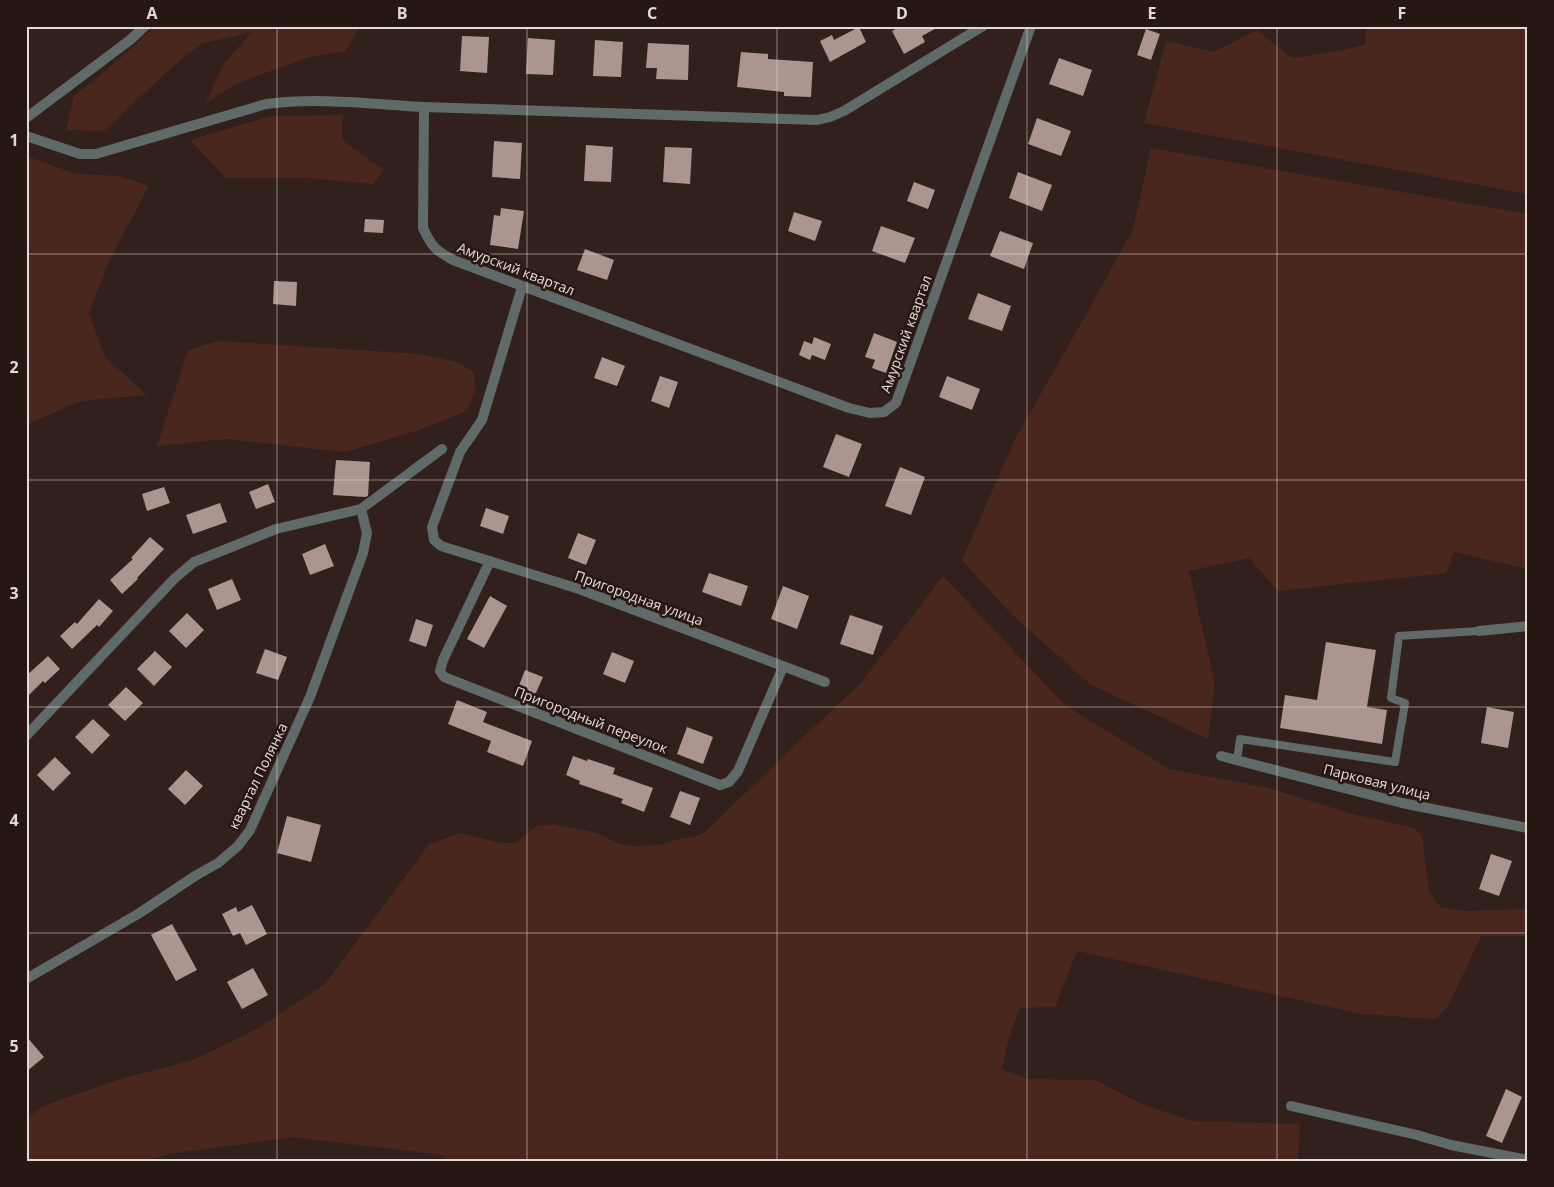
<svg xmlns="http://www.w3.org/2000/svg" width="1554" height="1187" font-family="'Open Sans',sans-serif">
	<rect width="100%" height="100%" fill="#31201b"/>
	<g fill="#49271d">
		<path d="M156,26H361L345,51L310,57L237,83L205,104L225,62L252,32L201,44L170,69L104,131L66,130L74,96L110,67Z"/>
		<path d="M1366,26H1528V194L1144,123L1166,41L1214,52L1257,30L1292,58L1344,50L1365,45Z"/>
		<path d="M343,115L342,140L384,170L373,184L307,178H226L190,140L271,116Z"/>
		<path d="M1151,148L1528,214V569L1454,552L1446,573L1278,591L1249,558L1189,571L1215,683L1208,739L1091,685L1010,613L962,560L1015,439L1087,313L1133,229Z"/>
		<path d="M26,156L76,174L120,176L149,186L107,265L89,313L105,357L147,395L81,401L26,425Z"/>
		<path d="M217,341L420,354L456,362L474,372L475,392L467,411L416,431L346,452L227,439L157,446L188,350Z"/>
		<path d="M943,576L1065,705L1169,769L1265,787L1353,814L1414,828L1422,835L1428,886L1434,899L1441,907L1466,911L1528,909V936H1481L1449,1005L1435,1019L1361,1014L1077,951L1055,1007L1020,1008L1009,1037L1002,1069L1027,1079L1095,1080L1144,1105L1192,1121L1300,1124L1298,1161H449L442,1155L293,1137L170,1154L144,1161H26V1119L43,1106L120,1079L193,1060L255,1030L325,984L429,844L461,833L500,843H514L537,826L553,824L597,833L620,844L635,846L659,845L679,839L695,837L706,831L816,725L861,683Z"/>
	</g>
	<g fill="#ab958e">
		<path d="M901,26H940L922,36L925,42L904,54L892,31Z"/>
		<path d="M859,27L866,42L830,62L820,41L832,35L834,40Z"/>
		<path d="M1146,29L1160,34L1151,60L1137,55Z"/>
		<path d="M462,36L489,37L487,73L460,71Z"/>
		<path d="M528,38L555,40L553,75L526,74Z"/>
		<path d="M595,40L623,42L621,77L593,76Z"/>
		<path d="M648,43L689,45L688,80L656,79L657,68H646Z"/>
		<path d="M741,52L768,54V59L813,62L811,97L784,96V92L737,87Z"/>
		<path d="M1059,58L1092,70L1083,96L1049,84Z"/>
		<path d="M1037,118L1071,131L1061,156L1028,144Z"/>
		<path d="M494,141L522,143L520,179L492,177Z"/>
		<path d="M586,145L613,147L611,182L584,181Z"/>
		<path d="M665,147L692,148L690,184L663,182Z"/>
		<path d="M1018,172L1052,185L1042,211L1009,198Z"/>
		<path d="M914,182L935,190L928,209L907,201Z"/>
		<path d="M501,208L524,211L518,249L490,245L494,215L500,216Z"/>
		<path d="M794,212L822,221L815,241L788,231Z"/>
		<path d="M365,219L384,220L383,233L364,232Z"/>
		<path d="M881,226L915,238L905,263L872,251Z"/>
		<path d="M1000,231L1033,243L1024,269L990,256Z"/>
		<path d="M585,249L614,260L607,280L577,270Z"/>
		<path d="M274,281L297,282L296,306L273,304Z"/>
		<path d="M978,293L1011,306L1002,331L968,319Z"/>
		<path d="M874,333L897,342L886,373L872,368L875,360L865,357Z"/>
		<path d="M814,337L831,344L825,360L812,355L810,360L799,355L804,341L812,344Z"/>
		<path d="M602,357L625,366L617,386L594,378Z"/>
		<path d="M660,376L678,382L669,408L651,401Z"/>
		<path d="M947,376L980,389L972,410L939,397Z"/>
		<path d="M836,434L862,444L849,477L823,467Z"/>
		<path d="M336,460L370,462L368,496L365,497L333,495Z"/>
		<path d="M900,467L925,477L911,515L885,506Z"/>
		<path d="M268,484L275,502L256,509L249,492Z"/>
		<path d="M164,487L170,503L147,511L142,494Z"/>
		<path d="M220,503L227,522L193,534L186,515Z"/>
		<path d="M486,508L509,516L503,534L480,526Z"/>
		<path d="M578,533L596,540L586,565L568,558Z"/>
		<path d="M150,537L164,549L137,578L138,579L122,594L110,580L133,559L131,558Z"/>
		<path d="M325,544L334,566L310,575L302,554Z"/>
		<path d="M709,573L748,586L741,606L702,592Z"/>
		<path d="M232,579L241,600L217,610L208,589Z"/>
		<path d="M783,586L809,596L797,629L771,619Z"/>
		<path d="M490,596L507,606L484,648L467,639Z"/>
		<path d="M99,599L113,611L99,627L97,625L72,649L60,636L75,622L77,624Z"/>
		<path d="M187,613L204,630L186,648L169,631Z"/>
		<path d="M850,615L883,626L873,655L840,644Z"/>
		<path d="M416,619L433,625L426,647L409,641Z"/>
		<path d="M1326,642L1376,650L1367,707L1387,710L1382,744L1280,728L1285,695L1317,700Z"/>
		<path d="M265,649L287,657L278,680L256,673Z"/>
		<path d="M155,651L172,667L154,686L137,669Z"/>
		<path d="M612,652L634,661L625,683L603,674Z"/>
		<path d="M48,656L60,669L45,683L43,681L26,698V676Z"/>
		<path d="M525,670L543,677L535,695L518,688Z"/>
		<path d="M126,687L143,703L125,721L108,705Z"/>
		<path d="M457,700L487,712L483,722L532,741L523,766L487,752L491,741L448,724Z"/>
		<path d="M1487,707L1514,712L1508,748L1481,743Z"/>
		<path d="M93,719L110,735L92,754L75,737Z"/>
		<path d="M687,727L713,737L703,764L677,754Z"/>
		<path d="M573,756L587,761L588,759L615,768L613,774L653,788L644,812L621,803L623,799L579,784L580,781L566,775Z"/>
		<path d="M55,757L71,773L53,791L37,775Z"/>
		<path d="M186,770L203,786L185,805L168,789Z"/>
		<path d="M680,791L700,798L690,825L670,817Z"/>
		<path d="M287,816L321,825L311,862L277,853Z"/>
		<path d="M1491,854L1512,861L1499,896L1479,889Z"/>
		<path d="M252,905L267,934L246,945L240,933L233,936L222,914L236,907L238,912Z"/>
		<path d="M172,924L197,970L176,981L151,935Z"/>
		<path d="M253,968L268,995L242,1009L227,982Z"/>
		<path d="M26,1036L44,1057L26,1072Z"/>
		<path d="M1506,1089L1522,1097L1502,1143L1486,1136Z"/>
	</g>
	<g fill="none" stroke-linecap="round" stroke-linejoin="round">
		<path stroke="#606a69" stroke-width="8" d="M1237,760L1240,739L1395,762L1405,703L1391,698L1399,636L1479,631"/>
		<g stroke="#606a69" stroke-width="10">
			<path d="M983,26L844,111L830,117L817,120L424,107L423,228C432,247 435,250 453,260L849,408L870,413L884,412L896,403L1031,26"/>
			<path d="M26,118L130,40L145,26"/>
			<path d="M26,136L80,154H96L266,104C319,97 372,104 424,107"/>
			<path d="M522,287L482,420L460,452L432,527L434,540L441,546L579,589L825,682"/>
			<path d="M490,561L443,660L440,671L444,677L720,785L729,782L738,771L783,667"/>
			<path d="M1479,631L1528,626"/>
			<path d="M26,736L174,579L194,562L276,529L361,509L442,449"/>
			<path d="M1221,756L1402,803L1528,828"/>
			<path d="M26,979L138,914L195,876L218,863L238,846L250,830L310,697L363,553L367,533L361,509"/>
			<path d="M1291,1106L1417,1135L1451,1145L1528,1160"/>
		</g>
	</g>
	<path fill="none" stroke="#e5d9d6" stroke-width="1" stroke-opacity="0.55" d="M277,26V1161M527,26V1161M777,26V1161M1027,26V1161M1277,26V1161M26,254H1528M26,480H1528M26,707H1528M26,933H1528"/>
	<g text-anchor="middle" stroke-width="5" stroke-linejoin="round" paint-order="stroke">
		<g font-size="14" fill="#e5d9d6" stroke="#271712">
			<text transform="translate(516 269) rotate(21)" y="5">Амурский квартал</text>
			<text transform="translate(906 334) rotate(-70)" y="5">Амурский квартал</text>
			<text transform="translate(639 598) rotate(20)" y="5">Пригородная улица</text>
			<text transform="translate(591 720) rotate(21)" y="5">Пригородный переулок</text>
			<text transform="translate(258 776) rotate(-64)" y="5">квартал Полянка</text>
			<text transform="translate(1377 782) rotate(14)" y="5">Парковая улица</text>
		</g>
	</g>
	<rect width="1554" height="1187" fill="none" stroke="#271712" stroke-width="55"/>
	<rect x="28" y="28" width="1498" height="1132" fill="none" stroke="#e5d9d6" stroke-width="2"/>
	<g font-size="16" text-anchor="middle" font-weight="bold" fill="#e5d9d6">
		<text x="152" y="19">A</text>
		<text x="402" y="19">B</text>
		<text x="652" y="19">C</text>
		<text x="902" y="19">D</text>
		<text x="1152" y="19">E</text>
		<text x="1402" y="19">F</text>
		<text x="14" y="146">1</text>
		<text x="14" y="373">2</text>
		<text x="14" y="599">3</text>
		<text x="14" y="826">4</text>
		<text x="14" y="1052">5</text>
	</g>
</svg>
